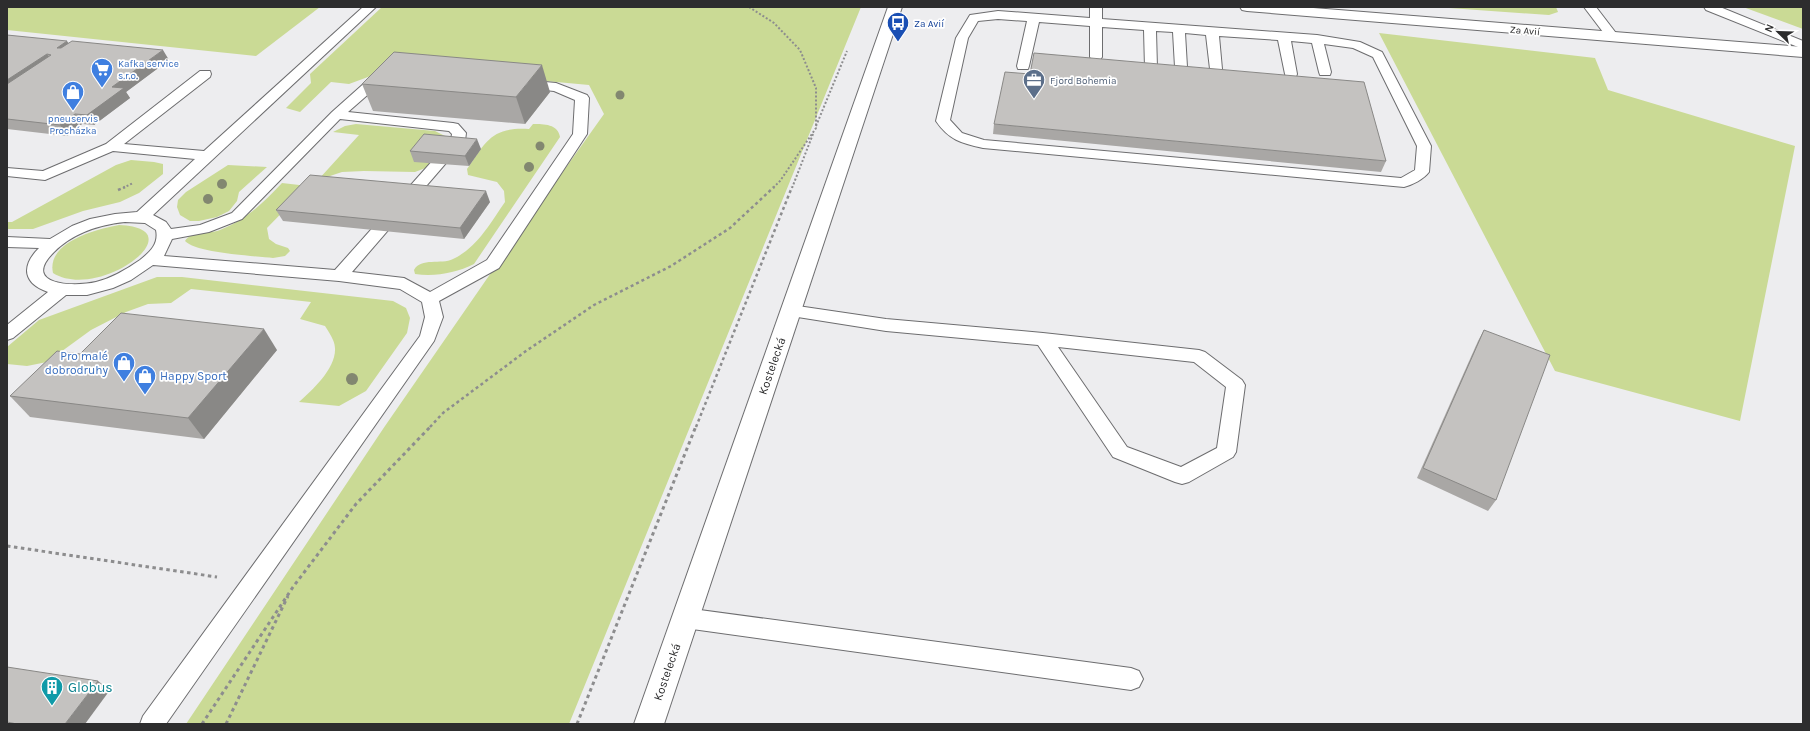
<svg xmlns="http://www.w3.org/2000/svg" width="1810" height="731" font-family="Karla,sans-serif">
	<rect width="100%" height="100%" fill="#ededef"/>
	<g fill="#cada95">
		<path d="M7,7H320L256,56L7,30Z"/>
		<path d="M382,7H861L569,724H186L385,426L486,280L604,114L589,85L395,67L349,84L331,82L300,112L286,108L311,83L310,74Z"/>
		<path d="M1435,7H1556L1558,12L1549,15Z"/>
		<path d="M1743,7H1803V29Z"/>
		<path d="M1379,33L1595,58L1608,90L1795,146L1740,421L1555,371Z"/>
		<path d="M356,124L435,131L447,137L436,164L415,172L364,171L342,172L318,180L359,135L333,132L345,126Z"/>
		<path d="M533,124C544,124 558,124 560,137L474,264C456,273 435,277 415,274L414,270C421,257 441,265 453,259C477,248 491,222 505,202L504,191L497,182L468,175L467,169C487,140 492,127 529,129Z"/>
		<path d="M131,160L154,162L163,164V174L139,193L120,202L83,211L33,229H7V222H12L116,165Z"/>
		<path d="M228,165L267,167L239,192L237,201L229,211L217,217L199,221H190L180,215L177,207L178,200L186,192Z"/>
		<path d="M282,183L308,186L267,228L269,239L276,244L288,248L290,251L285,256L273,258C255,256 196,253 185,241C191,231 210,234 220,230C246,220 263,203 282,183Z"/>
		<path d="M119,225C198,228 99,302 53,273C46,242 97,229 119,225Z"/>
		<path d="M157,277H182L393,301L406,308L410,318L407,333L366,391L339,406L299,402C314,389 343,362 333,340C331,335 328,331 325,326L300,319L311,302L191,289L171,303L148,304L126,312L91,330L47,362L27,366L7,364V347L39,320Z"/>
	</g>
	<g fill="none" stroke-linecap="round" stroke-linejoin="round">
		<g stroke="#6d6d6f" stroke-width="2">
			<g id="service">
				<path d="M363,7H376L153,215L166,222L171,229L200,225L232,213L332,112L378,71H388L389,74L388,77L348,112L453,123L458,124L466,133L465,141L352,272L404,278L430,292L487,260L573,134L575,100L554,91L518,87L516,84L518,81L523,80L556,83L587,95L589,98L587,134L499,268L439,301L443,317L434,341L166,724H140L143,716L420,336L425,317L422,302L400,289L339,281L153,265L131,280L113,288L87,295H66L13,338L7,340V325L48,292C24,284 20,267 39,248L7,247V237L50,239L72,226L90,219L115,214L137,212L195,159L113,151L45,180L7,176V168L43,171L106,144L200,71H210L211,74L210,77L124,144L204,151ZM340,119L449,131L452,134L451,140L335,270L164,256L172,239L209,232L242,219ZM125,222L145,223L156,230C159,244 150,252 140,260C127,269 112,278 96,282C75,287 20,286 54,252C73,233 98,225 125,222Z"/>
				<path d="M1090,7H1102V19L1317,35L1360,42L1382,52L1431,146L1429,172C1424,179 1412,185 1404,187L983,148C961,143 949,140 936,121L956,38L970,15L998,11L1090,18ZM998,19L1027,21L1017,66L1018,69H1028L1029,66L1039,22L1090,26V57L1092,60H1100L1102,57V27L1144,30L1145,68L1146,71H1156L1157,68L1156,31L1173,32L1175,67L1176,70H1186L1187,67L1185,33L1206,35L1210,69L1211,72H1221L1222,69L1219,36L1278,40L1285,74L1286,77H1296L1297,74L1291,41L1312,43L1319,72L1320,75H1330L1331,72L1324,44L1353,48L1373,57L1417,146L1415,170L1401,178L984,140L962,133L950,120L968,38L978,21Z"/>
				<path d="M1584,7H1596L1619,37L1617,40H1609Z"/>
				<path d="M1704,7H1720L1803,41V49L1706,10Z"/>
				<path d="M791,305L886,319L1043,333L1199,350L1205,352L1242,380L1245,385L1236,452L1233,457L1189,482L1182,484L1175,482L1113,457L1038,345L886,331L785,315L782,311L785,307ZM1058,347L1194,362L1226,387L1217,448L1181,467L1127,447Z"/>
				<path d="M685,608L1131,668L1139,671L1143,679L1139,687L1131,690L685,628L677,625L674,618L677,611Z"/>
			</g>
		</g>
		<g stroke="#6d6d6f" stroke-width="2">
			<path id="minor" d="M1240,7H1301L1803,47V57L1247,11L1242,10Z"/>
		</g>
		<g stroke="#6d6d6f" stroke-width="2">
			<path id="tertiary" d="M888,7H902L664,724H634Z"/>
		</g>
		<g stroke="#8d8d8e" stroke-width="2" stroke-dasharray="2 2" stroke-linecap="butt">
			<path d="M749,7L774,23L800,50L816,88V128L780,181L773,188"/>
			<path d="M816,126L847,51"/>
			<path d="M123,188L133,183"/>
			<path d="M792,188L813,134"/>
		</g>
		<g stroke="#8d8d8e" stroke-width="2.5" stroke-dasharray="3 3" stroke-linecap="butt">
			<path d="M118,190L125,187"/>
			<path d="M430,427L443,413L526,351L594,305L671,266L730,228L774,187"/>
			<path d="M696,427L792,187"/>
		</g>
		<g stroke="#8d8d8e" stroke-width="3" stroke-dasharray="3.5 3.5" stroke-linecap="butt">
			<path d="M7,546L217,577"/>
			<path d="M202,724L293,587L356,504L431,426"/>
			<path d="M226,724L288,596"/>
			<path d="M577,724L696,426"/>
		</g>
		<use href="#service" fill="#fff" fill-rule="evenodd"/>
		<use href="#minor" fill="#fff" fill-rule="evenodd"/>
		<use href="#tertiary" fill="#fff" fill-rule="evenodd"/>
	</g>
	<g fill="#828770">
		<circle cx="620" cy="95" r="4.5"/>
		<circle cx="540" cy="146" r="4.5"/>
		<circle cx="529" cy="167" r="5"/>
		<circle cx="222" cy="184" r="5"/>
		<circle cx="208" cy="199" r="5"/>
		<circle cx="352" cy="379" r="6"/>
	</g>
	<g fill="#a9a7a5">
		<path d="M7,35L69,43L169,60L126,92L130,98L94,125L82,124L67,136L7,129Z"/>
		<path d="M362,84L550,92L525,124L373,111Z"/>
		<path d="M994,124L1386,161L1381,172L993,134Z"/>
		<path d="M481,149L469,166L414,162L410,151Z"/>
		<path d="M490,202L464,239L283,221L276,210Z"/>
		<path d="M1484,330L1496,500L1488,511L1417,478L1478,341Z"/>
		<path d="M277,350L204,439L30,417L10,396L80,354Z"/>
	</g>
	<g fill="#898886">
		<path d="M67,41L74,51L57,48Z"/>
		<path d="M163,50L169,60L126,92L130,98L94,125L87,115L112,87Z"/>
		<path d="M47,54L54,64L7,96V80Z"/>
		<path d="M542,65L550,92L525,124L516,97Z"/>
		<path d="M75,114L82,124L67,136L60,125Z"/>
		<path d="M477,139L481,149L469,166L465,156Z"/>
		<path d="M486,191L490,202L464,239L460,228Z"/>
		<path d="M264,329L277,350L204,439L188,418Z"/>
		<path d="M98,681L110,690L85,724H65Z"/>
	</g>
	<g fill="#c4c2c0" stroke="#898886">
		<path d="M7,35L67,41L57,48H61L72,41L163,50L112,87L124,88L87,115L75,114L60,125L7,119V84L51,55L47,54L7,80Z"/>
		<path d="M394,52L542,65L516,97L362,84Z"/>
		<path d="M1034,53L1364,82L1386,161L994,124L1005,72L1030,74Z"/>
		<path d="M424,134L477,139L465,156L410,151Z"/>
		<path d="M310,175L486,191L460,228L276,210Z"/>
		<path d="M121,313L264,329L188,418L10,396L57,351L80,354Z"/>
		<path d="M1484,330L1550,355L1496,500L1423,468Z"/>
		<path d="M7,667L98,681L65,724H17L7,722Z"/>
	</g>
	<defs>
		<g id="bus-pin" transform="scale(1.15)"><path d="M0 17L-7.5 6A9.5 9.5 0 1 1 7.5 6Z" fill="#1a4fb4" stroke="#fff"/><path d="M-5-6H5V4H4V6H2V4H-2V6H-4V4H-5ZM-3.5-4V0h7V-4ZM-3.5 1.2v1.5H-2V1.2ZM2 1.2v1.5H3.5V1.2Z" fill="#fff"/></g>
		<g id="supermarket-pin" transform="scale(1.15)"><path d="M0 17L-7.5 6A9.5 9.5 0 1 1 7.5 6Z" fill="#3f7fe0" stroke="#fff"/><path d="M-6-5.5h2.5l.6 2H6L4.5 2H-2.5L-4.4-4H-6ZM-1.5 3.2a1.3 1.3 0 1 0 .1 0ZM3 3.2a1.3 1.3 0 1 0 .1 0Z" fill="#fff"/></g>
		<g id="office-pin" transform="scale(1.15)"><path d="M0 17L-7.5 6A9.5 9.5 0 1 1 7.5 6Z" fill="#5c6f8a" stroke="#fff"/><path d="M-6-3h4V-5.5h4V-3h4V5H-6ZM-1-4.5V-3h2v-1.5ZM-6 0V1H6V0Z" fill="#fff"/></g>
		<g id="shop-pin" transform="scale(1.15)"><path d="M0 17L-7.5 6A9.5 9.5 0 1 1 7.5 6Z" fill="#3f7fe0" stroke="#fff"/><path d="M-5-2.5h2.3a2.7 3.5 0 0 1 5.4 0H5L5.5 6h-11ZM-1.5-2.5h3a1.5 2.3 0 0 0-3 0Z" fill="#fff"/></g>
		<g id="building-pin" transform="scale(1.15)"><path d="M0 17L-7.5 6A9.5 9.5 0 1 1 7.5 6Z" fill="#0f9aa8" stroke="#fff"/><path d="M-4-6H4V6H1V3H-1V6H-4ZM-2.5-4.3h1.7v1.8h-1.7ZM.8-4.3h1.7v1.8H.8ZM-2.5-1h1.7V.8h-1.7ZM.8-1h1.7V.8H.8Z" fill="#fff"/></g>
	</defs>
	<g fill-rule="evenodd">
		<use href="#bus-pin" x="898" y="23"/>
		<use href="#supermarket-pin" x="102" y="69"/>
		<use href="#office-pin" x="1034" y="80"/>
		<use href="#shop-pin" x="73" y="92"/>
		<use href="#shop-pin" x="124" y="363"/>
		<use href="#shop-pin" x="145" y="376"/>
		<use href="#building-pin" x="52" y="687"/>
	</g>
	<g text-anchor="middle" stroke-width="3.5" stroke-linejoin="round" paint-order="stroke">
		<g font-size="10" fill="#164399" stroke="#fff" text-anchor="start">
			<text x="914" y="27">Za Avií</text>
		</g>
		<g font-size="10" fill="#2d2d2e" stroke="#fff">
			<text transform="translate(1525 30) rotate(5)" y="4">Za Avií</text>
		</g>
		<g font-size="10" fill="#366cbe" stroke="#fff" text-anchor="start">
			<text x="118" y="67">Kafka service<tspan x="118" dy="12">s.r.o.</tspan></text>
			<text x="73" y="122" text-anchor="middle">pneuservis<tspan x="73" dy="12">Procházka</tspan></text>
		</g>
		<g font-size="10" fill="#4e5e75" stroke="#fff" text-anchor="start">
			<text x="1050" y="84">Fjord Bohemia</text>
		</g>
		<g font-size="12" fill="#366cbe" stroke="#fff" text-anchor="end">
			<text x="108" y="360">Pro malé<tspan x="108" dy="14">dobrodruhy</tspan></text>
			<text x="160" y="380" text-anchor="start">Happy Sport</text>
		</g>
		<g font-size="12" fill="#2d2d2e" stroke="#fff">
			<text transform="translate(772 366) rotate(-71)" y="4">Kostelecká</text>
			<text transform="translate(667 672) rotate(-71)" y="4">Kostelecká</text>
		</g>
		<g font-size="14" fill="#0d838f" stroke="#fff" text-anchor="start">
			<text x="68" y="692">Globus</text>
		</g>
	</g>
	<rect width="1810" height="731" fill="none" stroke="#2d2d2e" stroke-width="16"/>
	<g transform="translate(1778 32) rotate(293)" stroke="#ffffff" stroke-width="3" paint-order="stroke">
	<path d="M0-3L7 15L0 10L-7 15Z" fill="#2d2d2e"/>
	<text y="-6" font-size="11" font-weight="bold" text-anchor="middle" fill="#2d2d2e">N</text>
	</g>
</svg>
